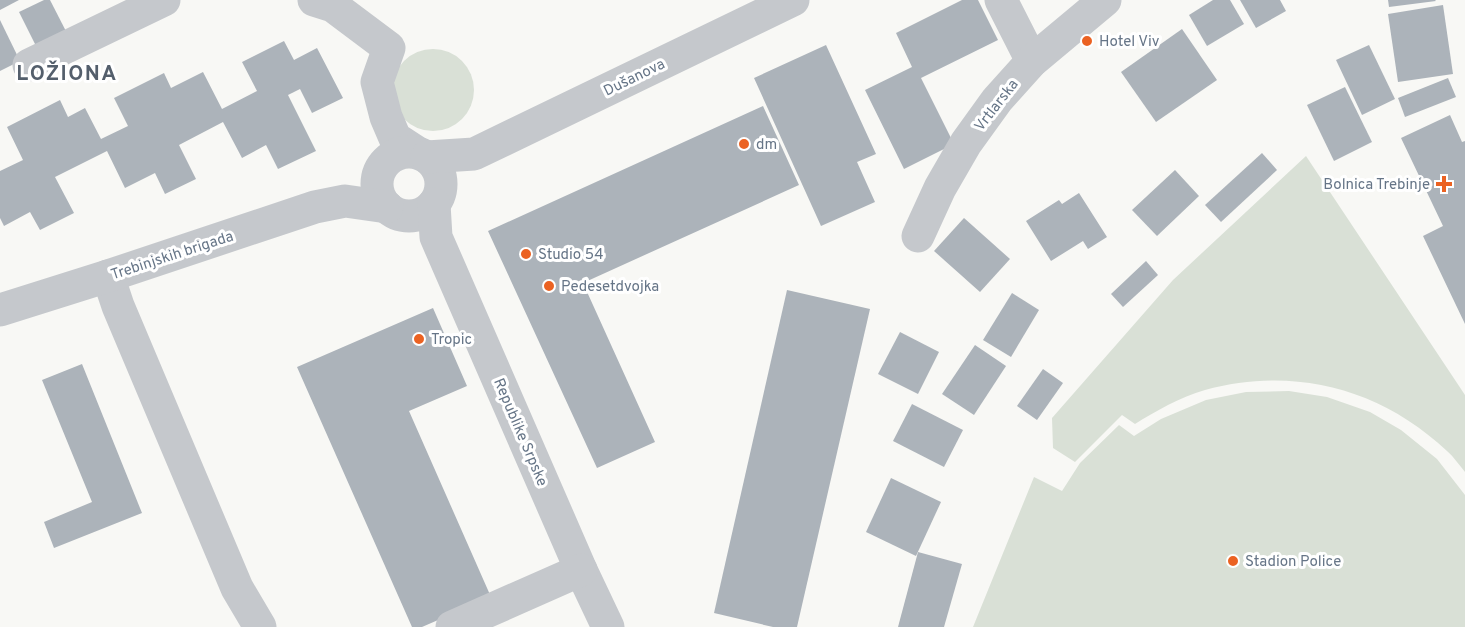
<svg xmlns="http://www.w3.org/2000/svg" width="1465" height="627" font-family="Overpass,sans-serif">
	<rect width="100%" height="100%" fill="#f8f8f5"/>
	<g fill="#d9e0d6">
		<circle cx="433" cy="90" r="41"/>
		<path d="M1306,156L1465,395V472C1459,465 1454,457 1447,451C1380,388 1293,366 1205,390C1180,397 1156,411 1135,424L1122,415L1075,462L1053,448L1052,418L1173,280Z"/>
		<path d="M1289,391L1327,397L1370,412L1401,430L1437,459L1465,495V627H973L1034,477L1062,491L1080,463L1119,425L1134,436L1161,419L1206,400L1246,392Z"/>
	</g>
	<g fill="#acb3ba">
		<path d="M0,0H19L0,10Z"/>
		<path d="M44,0H50L71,41L41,56L19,12Z"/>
		<path d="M962,0H978L998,40L921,78L954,144L904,169L865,90L912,67L896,33Z"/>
		<path d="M1213,0H1230L1244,24L1207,46L1189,15Z"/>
		<path d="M1240,0H1280L1286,11L1256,28Z"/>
		<path d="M1388,0H1435L1436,1L1389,7Z"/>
		<path d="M1443,5L1453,74L1398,82L1388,14Z"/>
		<path d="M0,20L20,61L0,71Z"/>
		<path d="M1182,29L1217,80L1156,122L1121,72Z"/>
		<path d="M284,41L294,60L317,48L343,98L312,113L300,89L288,95L316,151L278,169L266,145L242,158L223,122L179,145L196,179L165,194L155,173L125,188L107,151L55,177L74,213L40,230L30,212L4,226L0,218V171L23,160L7,127L60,100L68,117L85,108L101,139L128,126L114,98L164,73L171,88L203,72L222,109L257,91L242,62Z"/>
		<path d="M826,45L876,154L857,162L875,202L821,226L754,78Z"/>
		<path d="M1369,45L1395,99L1362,115L1336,60Z"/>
		<path d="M1448,78L1456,97L1405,117L1398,98Z"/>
		<path d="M1345,87L1372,142L1334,161L1307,105Z"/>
		<path d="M763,106L799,185L583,283L655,442L597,468L488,231Z"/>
		<path d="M1450,115L1462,142L1465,141V324L1423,236L1443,226L1401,138Z"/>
		<path d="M1262,153L1277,170L1221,222L1205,205Z"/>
		<path d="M1175,170L1199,196L1157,236L1132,210Z"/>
		<path d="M1079,193L1107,237L1088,249L1083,241L1051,261L1026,221L1059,200L1062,204Z"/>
		<path d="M964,218L1010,259L980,292L934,251Z"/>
		<path d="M1146,261L1158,275L1123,307L1111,294Z"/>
		<path d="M787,290L870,309L797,627H773L714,613Z"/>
		<path d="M1012,293L1039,310L1011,357L983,340Z"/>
		<path d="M433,308L467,386L409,411L491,597L422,627H412L297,367Z"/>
		<path d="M900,332L939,352L918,394L878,374Z"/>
		<path d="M975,345L1006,366L974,415L942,394Z"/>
		<path d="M82,364L142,513L54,548L44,522L92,502L42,380Z"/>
		<path d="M1043,369L1063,383L1037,420L1017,406Z"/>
		<path d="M912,404L963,430L944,467L893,441Z"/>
		<path d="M891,478L941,502L916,556L866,532Z"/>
		<path d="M918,552L962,564L944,627H898Z"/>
	</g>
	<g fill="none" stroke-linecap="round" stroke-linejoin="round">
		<g stroke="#c5c8cc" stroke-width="33">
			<path d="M314,0L333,6L389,48L377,82L386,117L395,138L418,153"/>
			<path d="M1001,0L1032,61"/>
			<path d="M29,65L164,0"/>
			<circle cx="409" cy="184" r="32"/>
			<path d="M427,157L474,154L793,0"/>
			<path d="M434,204L436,237L581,570L608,627"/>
			<path d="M918,236L940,188L966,143L997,100L1032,61L1105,0"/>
			<path d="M108,276L118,306L237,588L260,627"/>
			<path d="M0,310L108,276L315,207L345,201L387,207"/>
			<path d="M452,627L581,570"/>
		</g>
	</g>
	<g fill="#eb6222" stroke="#fff" stroke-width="2">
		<circle cx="1087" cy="41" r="6"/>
		<circle cx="744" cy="144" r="6"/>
		<path d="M1441 175h6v6h6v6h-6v6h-6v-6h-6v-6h6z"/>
		<circle cx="526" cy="254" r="6"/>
		<circle cx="549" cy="286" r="6"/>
		<circle cx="419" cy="339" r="6"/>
		<circle cx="1233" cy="561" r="6"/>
	</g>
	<g text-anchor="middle" stroke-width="6" stroke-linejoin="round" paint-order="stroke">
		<g font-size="15" fill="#667587" stroke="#fff" text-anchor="start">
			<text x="1099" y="46">Hotel Viv</text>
			<text x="756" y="149">dm</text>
			<text x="1430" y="189" text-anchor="end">Bolnica Trebinje</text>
			<text x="538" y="259">Studio 54</text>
			<text x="561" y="291">Pedesetdvojka</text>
			<text x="431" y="344">Tropic</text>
			<text x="1245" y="566">Stadion Police</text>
		</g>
		<g font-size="15" fill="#667587" stroke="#fff">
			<text transform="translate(634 77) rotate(-26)" y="5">Dušanova</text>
			<text transform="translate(996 105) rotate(-52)" y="5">Vrtlarska</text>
			<text transform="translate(172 255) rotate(-18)" y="5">Trebinjskih brigada</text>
			<text transform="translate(521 432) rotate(67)" y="5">Republike Srpske</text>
		</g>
		<g font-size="21" font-weight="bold" letter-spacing="1.5" fill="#545f6c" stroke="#fff">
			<text x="67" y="80">LOŽIONA</text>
		</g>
	</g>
</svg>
